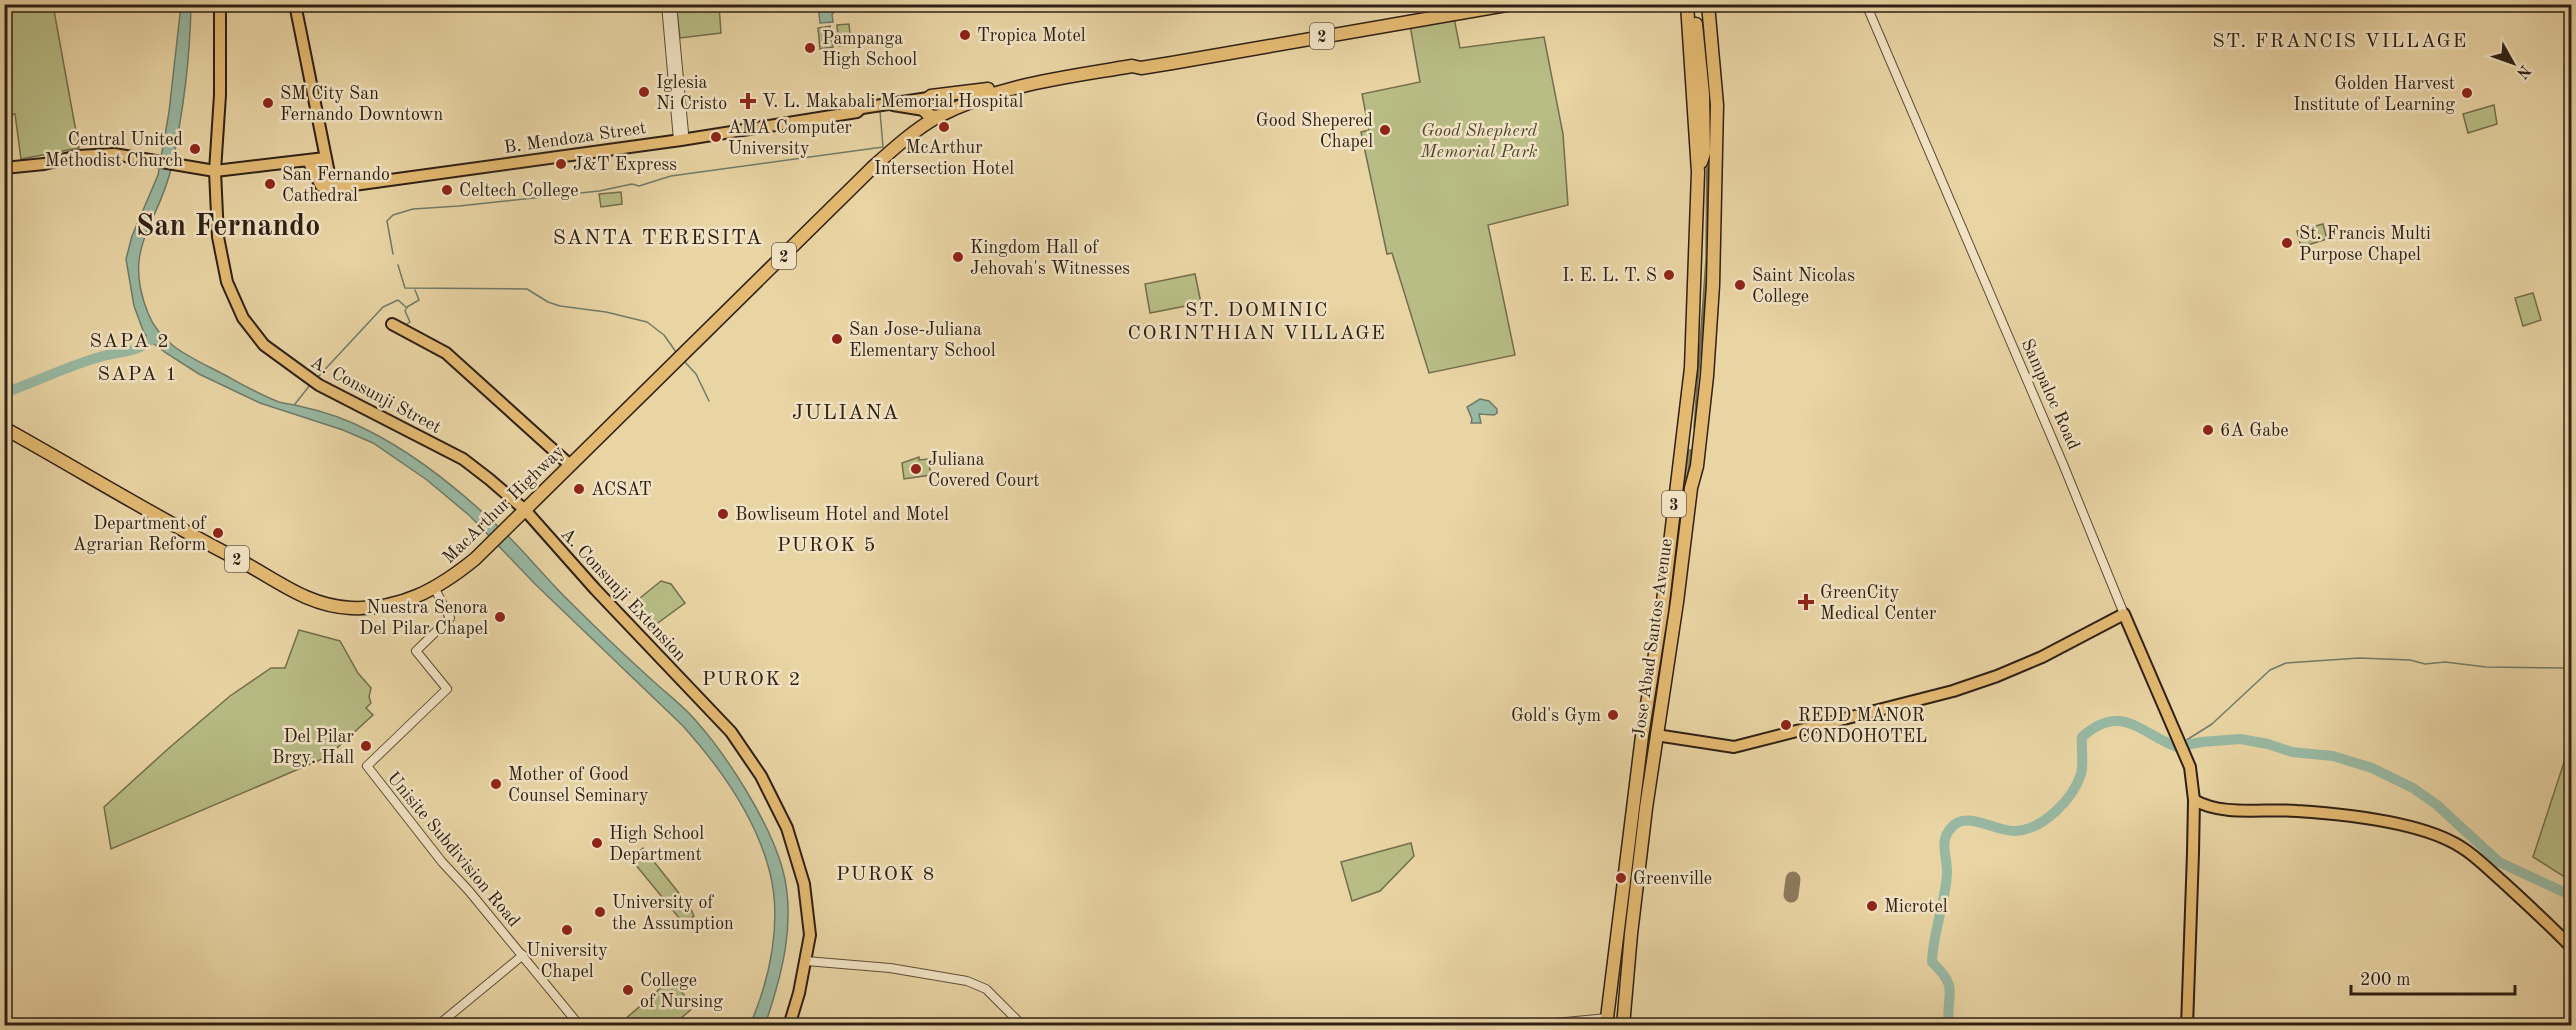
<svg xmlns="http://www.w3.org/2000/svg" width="2576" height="1030" font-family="'Old Standard TT',serif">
	<rect width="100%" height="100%" fill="#e9d4a4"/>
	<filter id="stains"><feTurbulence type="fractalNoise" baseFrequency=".00333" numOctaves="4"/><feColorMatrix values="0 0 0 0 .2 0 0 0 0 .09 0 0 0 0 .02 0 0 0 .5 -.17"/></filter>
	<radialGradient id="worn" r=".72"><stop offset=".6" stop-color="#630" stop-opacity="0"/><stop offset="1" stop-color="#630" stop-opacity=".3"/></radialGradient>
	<g fill="#b8bc85" stroke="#736e4d" stroke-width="1.5">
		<path d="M5,4L53,5L79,148L21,159L15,114L5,116Z"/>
		<path d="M676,5H719L721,33L680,38Z"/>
		<path d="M734,5H762L763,8L735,11Z"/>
		<path d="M1454,18L1460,48L1544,37L1563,134L1568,205L1488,225L1515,355L1429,373L1392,253L1387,254L1361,132L1369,130L1362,94L1420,82L1410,25Z"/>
		<path d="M849,24L851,45L839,46L837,25Z"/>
		<path d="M830,26L833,47L820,49L818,28Z"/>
		<path d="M2494,105L2497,124L2468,133L2463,114Z"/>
		<path d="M1707,133L1708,260L1694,428L1706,259Z"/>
		<path d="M621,192L622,204L601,207L599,194Z"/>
		<path d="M2323,224L2327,239L2301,247L2297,231Z"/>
		<path d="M1195,274L1201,303L1150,313L1145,284Z"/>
		<path d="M2533,293L2541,320L2523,326L2515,298Z"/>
		<path d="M1689,450H1691L1644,791H1641Z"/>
		<path d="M919,457V460L928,459L931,475L904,479L902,463Z"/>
		<path d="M661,581L671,584L685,603L655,625L635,602Z"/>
		<path d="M299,630L340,641L358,673L371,688L369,697L371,703L366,708L373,715L327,757L111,849L104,807L169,748L230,696L271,668H285Z"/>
		<path d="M2571,741L2572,881H2571L2533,857Z"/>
		<path d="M1411,843L1414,856L1380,891L1352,901L1341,862Z"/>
		<path d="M643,848L690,907L694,916L684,924L631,859Z"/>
		<path d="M671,979L694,1007L673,1025H627L623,1021Z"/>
	</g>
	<g fill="#98b8a2" stroke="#6e7b6a" stroke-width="1.5">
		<path d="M181,5H191C190,59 183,113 172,165C159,225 121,246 148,313C161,347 195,359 225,375C243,385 260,395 279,402C286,404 292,404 299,406C322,411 349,420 369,431C421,457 468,497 509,537C528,556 545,577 564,596C593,625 622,653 652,680C667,694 684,706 697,722C728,757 769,822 782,867C797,920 782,975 765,1025H750C770,979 783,920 769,869C755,817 719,766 683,726L535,584L470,516L427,480L373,443L343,430L260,403L199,374L166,353L150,341L144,333L134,306L126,259L132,236L158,175L169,112Z"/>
		<path d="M818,5H838V9L832,14L833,22L820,23Z"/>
		<path d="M1480,399L1489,401L1497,409V413L1494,415L1479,414L1481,423H1471L1472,419L1467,407Z"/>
	</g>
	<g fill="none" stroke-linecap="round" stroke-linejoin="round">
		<g stroke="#6e7b6a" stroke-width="1.5">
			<path d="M393,254L387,221L393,215L413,209L459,206L599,191L632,184L639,186L671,176L883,147L880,111"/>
			<path d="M398,265L405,288L527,289L548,302L560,306L606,312L647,322L664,335L676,352"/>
			<path d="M407,307L419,300L415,290"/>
			<path d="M404,326L410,322L405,311L406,309"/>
			<path d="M684,361L696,374L709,401"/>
			<path d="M317,378L383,307L398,300L407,308"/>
			<path d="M295,404L310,385"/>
			<path d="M2185,741L2212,724L2270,670L2286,663L2359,658L2410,660L2425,664L2445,662L2486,667L2572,668"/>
		</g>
		<g stroke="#98b8a2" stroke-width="10">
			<path d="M4,396L12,390C42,379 73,364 103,356C126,350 135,354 154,337"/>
			<path d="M1949,1026C1945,992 1961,990 1932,962C1933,931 1946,902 1947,872C1947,856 1939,841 1951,828C1966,809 1995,832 2015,831C2043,830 2073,799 2081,774C2084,763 2081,749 2082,737C2121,702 2140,733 2177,747L2201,742L2240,739L2268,744L2292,752L2333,756L2372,768L2413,788L2437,805L2499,862L2572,896"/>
		</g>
		<path stroke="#8c7a5c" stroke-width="15" d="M1791,895L1793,879"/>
		<g stroke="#5d4d39" stroke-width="10">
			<g id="minor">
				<path d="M666,4L678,140"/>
				<path d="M672,4L684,133"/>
				<path d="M1866,4L2063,464L2124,614"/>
				<path d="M435,589L450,618L416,651L447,689L367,766L442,862L469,891L580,1026"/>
				<path d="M806,961L890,968L967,981L986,989L1023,1026"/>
				<path d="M437,1026L523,955"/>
				<path d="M1524,1026L1607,1018"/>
			</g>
		</g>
		<g stroke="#2e2015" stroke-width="14">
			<g id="major">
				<path d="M220,4V95L215,171L218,237L227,282L243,318L264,345L319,385L463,459L489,479L525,510L595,589L731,732L761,776L787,828L804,884L810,935L799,993L789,1026"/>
				<path d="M295,4L332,188"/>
				<path d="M893,105L924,110"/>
				<path d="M855,107L862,108L928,98"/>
				<path d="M308,161L321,186L332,188L681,140L838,115L857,112L861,108"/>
				<path d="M4,168L44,164L78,156L114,154L215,171L325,158"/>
				<path d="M392,324L446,353L570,465"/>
				<path d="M1656,735L1734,747L1953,691L1997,676L2042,657L2124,614L2190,767L2194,800L2193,853L2187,1026"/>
				<path d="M2194,800C2224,817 2264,808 2297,811C2343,814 2422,822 2461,847C2476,856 2489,870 2503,882C2526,903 2550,925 2572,948"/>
			</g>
		</g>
		<g stroke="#2e2015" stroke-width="15">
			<g id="highway">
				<path d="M1696,24L1703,94L1704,153L1701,162"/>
				<path d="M937,117L930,116L924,110L925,101L931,96L988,89"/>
				<path d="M4,428C83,472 159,519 239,560C277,580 307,606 351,608C401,610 438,589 475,559L872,168C892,150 914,130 937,117C1002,84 1062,78 1132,66L1141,68L1172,63L1512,4"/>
				<path d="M1606,1026L1642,736L1662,610L1691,368L1698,172L1687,4"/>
				<path d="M1623,1026L1631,934L1646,808L1677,602L1691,488L1697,466L1707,376L1713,285L1717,105L1708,4"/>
			</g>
		</g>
		<use href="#minor" stroke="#f1e3c4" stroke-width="8"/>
		<use href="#major" stroke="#e4ba72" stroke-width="10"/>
		<use href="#highway" stroke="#e4ba72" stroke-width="12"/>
	</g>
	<g fill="#8f2418" stroke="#f1e3c4" stroke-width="2">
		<circle cx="965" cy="35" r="6"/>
		<circle cx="810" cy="48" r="6"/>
		<circle cx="644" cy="92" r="6"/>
		<circle cx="2467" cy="93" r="6"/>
		<path d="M745 92h6v6h6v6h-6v6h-6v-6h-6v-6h6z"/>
		<circle cx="268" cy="103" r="6"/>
		<circle cx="944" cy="127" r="6"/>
		<circle cx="1385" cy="130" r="6"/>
		<circle cx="716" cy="137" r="6"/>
		<circle cx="195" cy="149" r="6"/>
		<circle cx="561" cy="164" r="6"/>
		<circle cx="270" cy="184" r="6"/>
		<circle cx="447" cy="190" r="6"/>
		<circle cx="2287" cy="243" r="6"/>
		<circle cx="958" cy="257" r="6"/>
		<circle cx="1669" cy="275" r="6"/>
		<circle cx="1740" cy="285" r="6"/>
		<circle cx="837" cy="339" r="6"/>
		<circle cx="2208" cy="430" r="6"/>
		<circle cx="916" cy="469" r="6"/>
		<circle cx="579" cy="489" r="6"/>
		<circle cx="723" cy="514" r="6"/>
		<circle cx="218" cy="533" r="6"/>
		<path d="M1803 593h6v6h6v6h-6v6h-6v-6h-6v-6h6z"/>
		<circle cx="500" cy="617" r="6"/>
		<circle cx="1613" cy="715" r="6"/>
		<circle cx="1786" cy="725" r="6"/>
		<circle cx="366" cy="746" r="6"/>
		<circle cx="496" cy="784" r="6"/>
		<circle cx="597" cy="843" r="6"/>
		<circle cx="1621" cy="878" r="6"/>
		<circle cx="1872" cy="906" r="6"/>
		<circle cx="600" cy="912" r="6"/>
		<circle cx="567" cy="930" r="6"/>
		<circle cx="628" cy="990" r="6"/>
	</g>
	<g text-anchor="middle" stroke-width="5" stroke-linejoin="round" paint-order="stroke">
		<g fill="#f1e3c4" stroke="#685a4a" stroke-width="1.5">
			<rect x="1310" y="23" width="24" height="26" rx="4.5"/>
			<rect x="772" y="243" width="24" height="26" rx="4.5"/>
			<rect x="1662" y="491" width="24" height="26" rx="4.5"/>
			<rect x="225" y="546" width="24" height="26" rx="4.5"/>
		</g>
		<g font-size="16" font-weight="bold" fill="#2e2015">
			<text x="1322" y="42">2</text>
			<text x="784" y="262">2</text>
			<text x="1674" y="510">3</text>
			<text x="237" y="565">2</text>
		</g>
		<g font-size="18" fill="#2e2015" stroke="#f1e3c4" text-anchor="start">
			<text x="977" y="41">Tropica Motel</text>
			<text x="822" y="44">Pampanga<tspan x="822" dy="21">High School</tspan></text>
			<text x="656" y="88">Iglesia<tspan x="656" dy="21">Ni Cristo</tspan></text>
			<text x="2455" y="89" text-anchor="end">Golden Harvest<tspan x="2455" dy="21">Institute of Learning</tspan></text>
			<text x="280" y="99">SM City San<tspan x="280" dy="21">Fernando Downtown</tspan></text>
			<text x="762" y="107">V. L. Makabali Memorial Hospital</text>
			<text x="1373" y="126" text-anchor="end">Good Shepered<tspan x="1373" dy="21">Chapel</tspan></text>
			<text x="728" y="133">AMA Computer<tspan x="728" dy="21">University</tspan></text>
			<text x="183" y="145" text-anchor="end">Central United<tspan x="183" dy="21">Methodist Church</tspan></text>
			<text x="944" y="153" text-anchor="middle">McArthur<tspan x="944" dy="21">Intersection Hotel</tspan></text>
			<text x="573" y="170">J&amp;T Express</text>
			<text x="282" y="180">San Fernando<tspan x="282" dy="21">Cathedral</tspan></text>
			<text x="459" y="196">Celtech College</text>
			<text x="2299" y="239">St. Francis Multi<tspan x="2299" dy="21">Purpose Chapel</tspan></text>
			<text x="970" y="253">Kingdom Hall of<tspan x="970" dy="21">Jehovah's Witnesses</tspan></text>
			<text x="1657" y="281" text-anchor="end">I. E. L. T. S</text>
			<text x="1752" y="281">Saint Nicolas<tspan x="1752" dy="21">College</tspan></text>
			<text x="849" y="335">San Jose-Juliana<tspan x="849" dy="21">Elementary School</tspan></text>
			<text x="2220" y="436">6A Gabe</text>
			<text x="928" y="465">Juliana<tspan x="928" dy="21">Covered Court</tspan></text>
			<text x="591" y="495">ACSAT</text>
			<text x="735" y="520">Bowliseum Hotel and Motel</text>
			<text x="206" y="529" text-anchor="end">Department of<tspan x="206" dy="21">Agrarian Reform</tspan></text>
			<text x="1820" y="598">GreenCity<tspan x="1820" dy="21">Medical Center</tspan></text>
			<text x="488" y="613" text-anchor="end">Nuestra Senora<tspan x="488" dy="21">Del Pilar Chapel</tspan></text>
			<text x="1601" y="721" text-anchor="end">Gold's Gym</text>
			<text x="1798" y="721">REDD MANOR<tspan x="1798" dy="21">CONDOHOTEL</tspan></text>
			<text x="354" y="742" text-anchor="end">Del Pilar<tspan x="354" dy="21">Brgy. Hall</tspan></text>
			<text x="508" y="780">Mother of Good<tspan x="508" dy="21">Counsel Seminary</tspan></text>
			<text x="609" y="839">High School<tspan x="609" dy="21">Department</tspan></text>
			<text x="1633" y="884">Greenville</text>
			<text x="612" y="908">University of<tspan x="612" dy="21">the Assumption</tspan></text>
			<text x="1884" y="912">Microtel</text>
			<text x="567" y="956" text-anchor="middle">University<tspan x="567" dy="21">Chapel</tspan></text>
			<text x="640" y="986">College<tspan x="640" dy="21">of Nursing</tspan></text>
		</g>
		<g font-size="18" font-style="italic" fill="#504731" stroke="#f1e3c4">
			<text x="1479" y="136">Good Shepherd<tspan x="1479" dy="21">Memorial Park</tspan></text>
		</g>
		<g font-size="18" fill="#2e2015" stroke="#f1e3c4">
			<text transform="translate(575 137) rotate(-8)" y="6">B. Mendoza Street</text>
			<text transform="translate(376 394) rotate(28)" y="6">A. Consunji Street</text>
			<text transform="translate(2051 394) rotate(66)" y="6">Sampaloc Road</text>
			<text transform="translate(503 504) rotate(-44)" y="6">MacArthur Highway</text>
			<text transform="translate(624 594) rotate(47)" y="6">A. Consunji Extension</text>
			<text transform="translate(1652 638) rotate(-82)" y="6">Jose Abad Santos Avenue</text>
			<text transform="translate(454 849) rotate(50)" y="6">Unisite Subdivision Road</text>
		</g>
		<g font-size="20" letter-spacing="1.5" fill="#2e2015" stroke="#f1e3c4">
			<text x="2340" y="47">ST. FRANCIS VILLAGE</text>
			<text x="1257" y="316">ST. DOMINIC<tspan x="1257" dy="23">CORINTHIAN VILLAGE</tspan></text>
			<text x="130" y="347">SAPA 2</text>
			<text x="138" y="380">SAPA 1</text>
			<text x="827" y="551">PUROK 5</text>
			<text x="752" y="685">PUROK 2</text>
			<text x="886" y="880">PUROK 8</text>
		</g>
		<g font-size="21" letter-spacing="1.5" fill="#2e2015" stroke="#f1e3c4">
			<text x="658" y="244">SANTA TERESITA</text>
			<text x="846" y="419">JULIANA</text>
		</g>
		<g font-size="30" font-weight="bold" fill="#2e2015" stroke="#f1e3c4">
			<text x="228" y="235">San Fernando</text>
		</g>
	</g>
	<rect width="2576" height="1030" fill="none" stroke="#e9d4a4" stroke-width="24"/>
	<rect x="6" y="6" width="2564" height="1018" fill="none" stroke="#2e2015" stroke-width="3"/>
	<rect x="12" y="12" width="2552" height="1006" fill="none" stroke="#2e2015" stroke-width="1.5"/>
	<g transform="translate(2513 63) rotate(130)" stroke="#f1e3c4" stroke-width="4.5" paint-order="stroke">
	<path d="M0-4.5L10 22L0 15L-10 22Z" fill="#2e2015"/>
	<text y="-9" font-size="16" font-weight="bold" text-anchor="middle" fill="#2e2015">N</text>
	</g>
	<path d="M2351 985v9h164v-9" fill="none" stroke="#2e2015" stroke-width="3"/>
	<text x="2360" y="985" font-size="18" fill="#2e2015" stroke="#f1e3c4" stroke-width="4.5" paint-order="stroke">200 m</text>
	<rect width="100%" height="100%" filter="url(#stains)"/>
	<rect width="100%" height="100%" fill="url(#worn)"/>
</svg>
